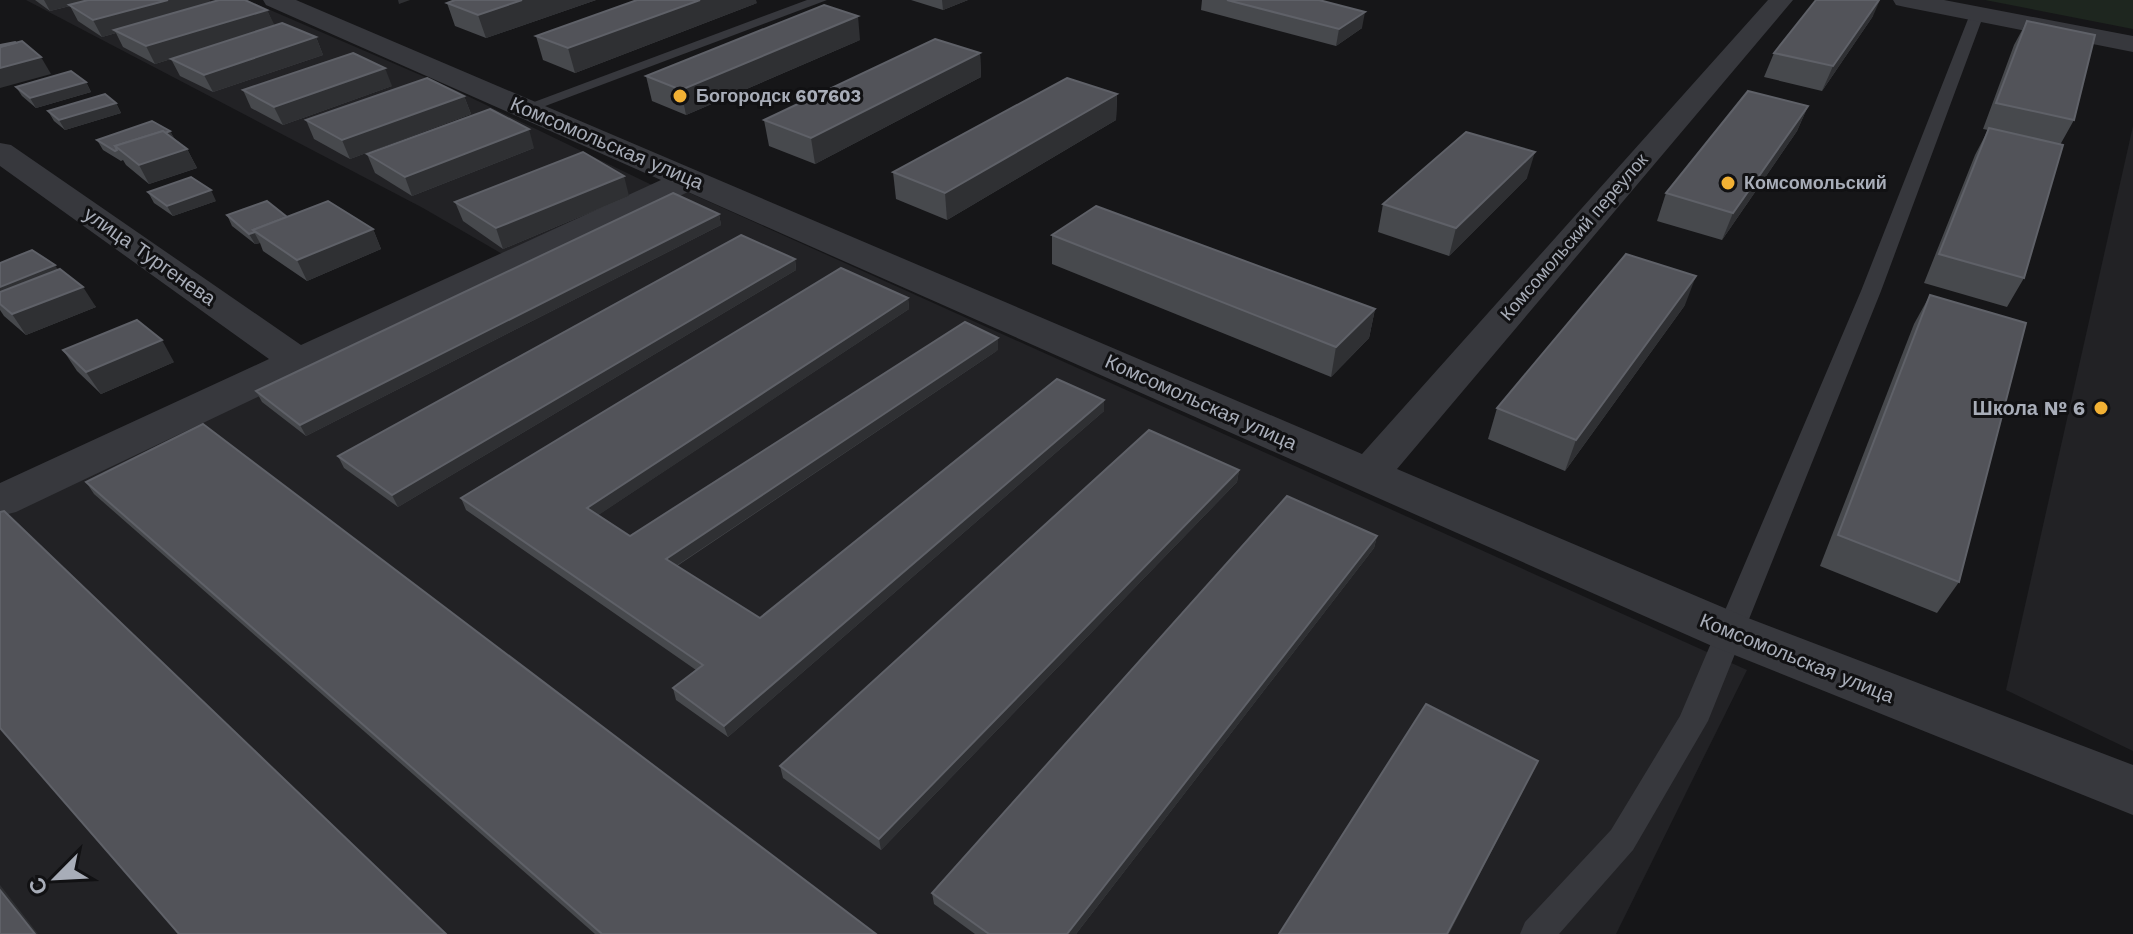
<svg xmlns="http://www.w3.org/2000/svg" width="2133" height="934" font-family="'Work Sans',sans-serif">
	<rect width="100%" height="100%" fill="#161618"/>
	<g fill="#222225">
		<path d="M26,0H247L455,90L656,187L504,255L423,208Z"/>
		<path d="M2133,126V751L2006,690Z"/>
		<path d="M683,190L1747,670L1616,934H0V515Z"/>
	</g>
	<path fill="#1e261f" d="M1985,0H2133V29Z"/>
	<g fill="none" stroke-linecap="round" stroke-linejoin="round">
		<g fill="#37383d" fill-rule="evenodd">
			<path d="M807,0H827L532,111L526,113L518,108Z"/>
			<path d="M1977,10L1984,14L1881,291L1708,721L1633,850L1559,934H1520L1525,922L1611,830L1680,716L1861,291L1970,14Z"/>
		</g>
		<g fill="#37383d" fill-rule="evenodd">
			<path d="M263,0H296L1362,454L1768,0H1793L1397,469L1748,618L2133,765V815L1712,646L688,192L16,512L0,516V483L269,359L0,166V143L11,145L301,345L661,180L266,5Z"/>
			<path d="M1893,0H1944L2133,36V52L1905,7L1896,5Z"/>
		</g>
	</g>
	<g fill="#47494d">
		<path d="M35,0H209L210,2L267,10L274,26L316,37L323,55L213,92L180,76L171,59L155,64L123,47L116,33L102,37L78,21L70,6L50,11Z"/>
		<path d="M455,0H596L486,38L455,26L447,3Z"/>
		<path d="M911,0H968L943,10Z"/>
		<path d="M1202,0H1319L1362,28L1336,46L1201,10Z"/>
		<path d="M757,3L575,73L543,60L536,36Z"/>
		<path d="M1873,16L1822,91L1764,77L1774,53Z"/>
		<path d="M2027,21L2074,120L2060,145L2024,278L2007,307L1924,283L1975,155L1988,130L1983,129L2014,45Z"/>
		<path d="M860,40L686,115L652,101L646,76Z"/>
		<path d="M980,53L981,77L815,164L769,146L764,120Z"/>
		<path d="M86,82L91,92L36,108L22,96L16,87Z"/>
		<path d="M392,86L283,125L251,108L243,90Z"/>
		<path d="M1117,94L1116,120L947,220L896,199L893,172Z"/>
		<path d="M464,96L471,114L350,159L314,139L306,120Z"/>
		<path d="M116,103L121,113L65,130L54,121L48,111Z"/>
		<path d="M1808,106L1797,131L1722,240L1657,221L1666,193Z"/>
		<path d="M170,131L175,141L187,149L197,168L149,184L126,165L123,160L121,161L103,150L97,140Z"/>
		<path d="M534,148L412,196L375,173L367,154Z"/>
		<path d="M1527,178L1449,256L1378,232L1383,204Z"/>
		<path d="M148,192L216,201L173,216L154,203Z"/>
		<path d="M629,196L503,249L463,221L455,202Z"/>
		<path d="M719,214L721,225L306,436L262,402L256,391Z"/>
		<path d="M227,215L287,217L373,229L381,249L307,281L263,251L260,243L255,244L232,226Z"/>
		<path d="M1052,235L1375,309L1369,338L1331,377L1052,264Z"/>
		<path d="M795,259L796,270L398,507L344,468L338,456Z"/>
		<path d="M0,263L58,270L96,307L26,335L4,316L0,310Z"/>
		<path d="M1930,295L1959,582L1937,613L1820,566L1914,324Z"/>
		<path d="M908,298L909,309L598,515L630,536L998,350L677,566L760,618L1104,400V411L728,737L676,700L673,688L696,670L466,510L461,498Z"/>
		<path d="M1685,305L1565,471L1488,439L1497,408Z"/>
		<path d="M63,350L174,362L101,394L77,371Z"/>
		<path d="M1239,470L1237,482L881,850L783,778L780,766Z"/>
		<path d="M86,482L876,934H595L94,494Z"/>
		<path d="M1377,536L1374,548L1076,934H975L934,904L932,893Z"/>
	</g>
	<g fill="#2f3033">
		<path d="M44,0H93L50,11Z"/>
		<path d="M168,0H209L212,7L114,30L116,33L102,37L93,20Z"/>
		<path d="M398,0H410L399,4Z"/>
		<path d="M522,0H596L486,38L478,15Z"/>
		<path d="M700,0H756L757,3L575,73L568,48Z"/>
		<path d="M942,0H968L943,10Z"/>
		<path d="M1879,0H1880L1873,16L1822,91L1833,66Z"/>
		<path d="M267,10L275,26L155,64L146,46Z"/>
		<path d="M1365,12L1362,28L1336,46L1339,29Z"/>
		<path d="M858,16L860,40L686,115L681,90Z"/>
		<path d="M316,37L323,55L213,92L204,75Z"/>
		<path d="M980,53L981,77L815,164L811,138Z"/>
		<path d="M41,57L51,74L0,88V68Z"/>
		<path d="M385,68L392,86L283,125L274,107Z"/>
		<path d="M86,82L91,92L36,108L30,98Z"/>
		<path d="M1117,94L1116,120L947,220L945,193Z"/>
		<path d="M464,96L471,114L350,159L342,140Z"/>
		<path d="M116,103L121,113L65,130L59,120Z"/>
		<path d="M1808,106L1797,131L1722,240L1733,213Z"/>
		<path d="M529,129L534,148L412,196L405,177Z"/>
		<path d="M170,131L176,141L119,149Z"/>
		<path d="M187,149L197,168L149,184L139,165Z"/>
		<path d="M1535,152L1527,178L1449,256L1456,228Z"/>
		<path d="M624,176L629,196L503,249L496,228Z"/>
		<path d="M211,190L216,201L173,216L167,206Z"/>
		<path d="M719,214L721,225L306,436L300,425Z"/>
		<path d="M373,229L381,249L307,281L297,260Z"/>
		<path d="M254,232L260,243L255,244L249,234Z"/>
		<path d="M795,259L796,270L398,507L392,495Z"/>
		<path d="M55,265L62,276L0,299V287Z"/>
		<path d="M1696,276L1685,305L1565,471L1576,440Z"/>
		<path d="M83,287L96,307L26,335L12,314Z"/>
		<path d="M908,298L909,309L591,520L587,508Z"/>
		<path d="M1375,309L1369,338L1331,377L1336,347Z"/>
		<path d="M998,338V350L670,570L666,559Z"/>
		<path d="M162,340L174,362L101,394L86,372Z"/>
		<path d="M1104,400V411L728,737L724,726Z"/>
		<path d="M1239,470L1237,482L881,850L879,839Z"/>
		<path d="M1377,536L1374,548L1076,934H1067Z"/>
		<path d="M1538,761L1449,934H1447Z"/>
		<path d="M0,885L38,934H35L0,890Z"/>
	</g>
	<g fill="#525359" stroke="#5f6168" stroke-width="2">
		<path d="M88,0H168L93,20L69,5Z"/>
		<path d="M219,0H245L267,10L146,46L114,30Z"/>
		<path d="M455,0H522L478,15L447,3Z"/>
		<path d="M637,0H700L568,48L536,36Z"/>
		<path d="M1227,0H1319L1365,12L1339,29Z"/>
		<path d="M1816,0H1879L1833,66L1774,53Z"/>
		<path d="M824,5L858,16L681,90L646,76Z"/>
		<path d="M2027,21L2095,35L2074,120L1996,103Z"/>
		<path d="M282,23L316,37L204,75L171,59Z"/>
		<path d="M935,39L980,53L811,138L764,120Z"/>
		<path d="M22,41L41,57L0,68V47Z"/>
		<path d="M15,42L16,43L0,47V45Z"/>
		<path d="M353,53L385,68L274,107L243,90Z"/>
		<path d="M71,71L86,82L30,98L16,87Z"/>
		<path d="M427,78L464,96L342,140L306,120Z"/>
		<path d="M1067,78L1117,94L945,193L893,172Z"/>
		<path d="M1748,91L1808,106L1733,213L1666,193Z"/>
		<path d="M105,94L116,103L59,120L48,111Z"/>
		<path d="M490,109L529,129L405,177L367,154Z"/>
		<path d="M152,121L170,131L165,133L163,131L115,146L117,150L115,151L97,140Z"/>
		<path d="M1989,128L2063,145L2024,278L1939,254Z"/>
		<path d="M163,131L187,149L139,165L115,146Z"/>
		<path d="M1466,132L1535,152L1456,228L1383,204Z"/>
		<path d="M583,152L624,176L496,228L455,202Z"/>
		<path d="M191,177L211,190L167,206L148,192Z"/>
		<path d="M673,193L719,214L300,425L256,391Z"/>
		<path d="M267,201L287,217L253,230L255,232L249,234L227,215Z"/>
		<path d="M328,201L373,229L297,260L253,230Z"/>
		<path d="M1096,206L1375,309L1336,347L1052,235Z"/>
		<path d="M741,235L795,259L392,495L338,456Z"/>
		<path d="M32,250L55,265L0,287V263Z"/>
		<path d="M1626,254L1696,276L1576,440L1497,408Z"/>
		<path d="M841,268L908,298L587,508L630,536L965,322L998,338L666,559L760,618L1057,379L1104,400L724,726L673,688L703,665L461,498Z"/>
		<path d="M60,269L83,287L12,314L0,304V292Z"/>
		<path d="M1930,295L2026,323L1959,582L1838,535Z"/>
		<path d="M137,320L162,340L86,372L63,350Z"/>
		<path d="M203,424L876,934H602L86,482Z"/>
		<path d="M1149,430L1239,470L879,839L780,766Z"/>
		<path d="M1287,496L1377,536L1067,934H989L932,893Z"/>
		<path d="M4,511L446,934H179L0,728V512Z"/>
		<path d="M1426,704L1538,761L1447,934H1279Z"/>
		<path d="M0,890L35,934H0Z"/>
	</g>
	<g fill="#f2b134" stroke="#111113" stroke-width="3">
		<circle cx="680" cy="96" r="8"/>
		<circle cx="1728" cy="183" r="8"/>
		<circle cx="2101" cy="408" r="8"/>
	</g>
	<g text-anchor="middle" stroke-width="6" stroke-linejoin="round" paint-order="stroke">
		<g font-size="18" font-weight="bold" fill="#a8adb8" stroke="#111113" text-anchor="start">
			<text x="696" y="102">Богородск 607603</text>
			<text x="1744" y="189">Комсомольский</text>
		</g>
		<g font-size="18" fill="#a8adb8" stroke="#111113">
			<text transform="translate(1574 237) rotate(-49)" y="6">Комсомольский переулок</text>
		</g>
		<g font-size="20" fill="#a8adb8" stroke="#111113">
			<text transform="translate(607 143) rotate(23)" y="7">Комсомольская улица</text>
			<text transform="translate(150 256) rotate(35)" y="7">улица Тургенева</text>
			<text transform="translate(1201 402) rotate(24)" y="7">Комсомольская улица</text>
			<text transform="translate(1797 658) rotate(22)" y="7">Комсомольская улица</text>
		</g>
		<g font-size="20" font-weight="bold" fill="#a8adb8" stroke="#111113" text-anchor="end">
			<text x="2085" y="415">Школа № 6</text>
		</g>
	</g>
	<g transform="translate(56 878) rotate(246)" stroke="#111113" stroke-width="6" paint-order="stroke">
	<path d="M0-6L14 30L0 20L-14 30Z" fill="#a8adb8"/>
	<text y="-12" font-size="22" font-weight="bold" text-anchor="middle" fill="#a8adb8">С</text>
	</g>
</svg>
